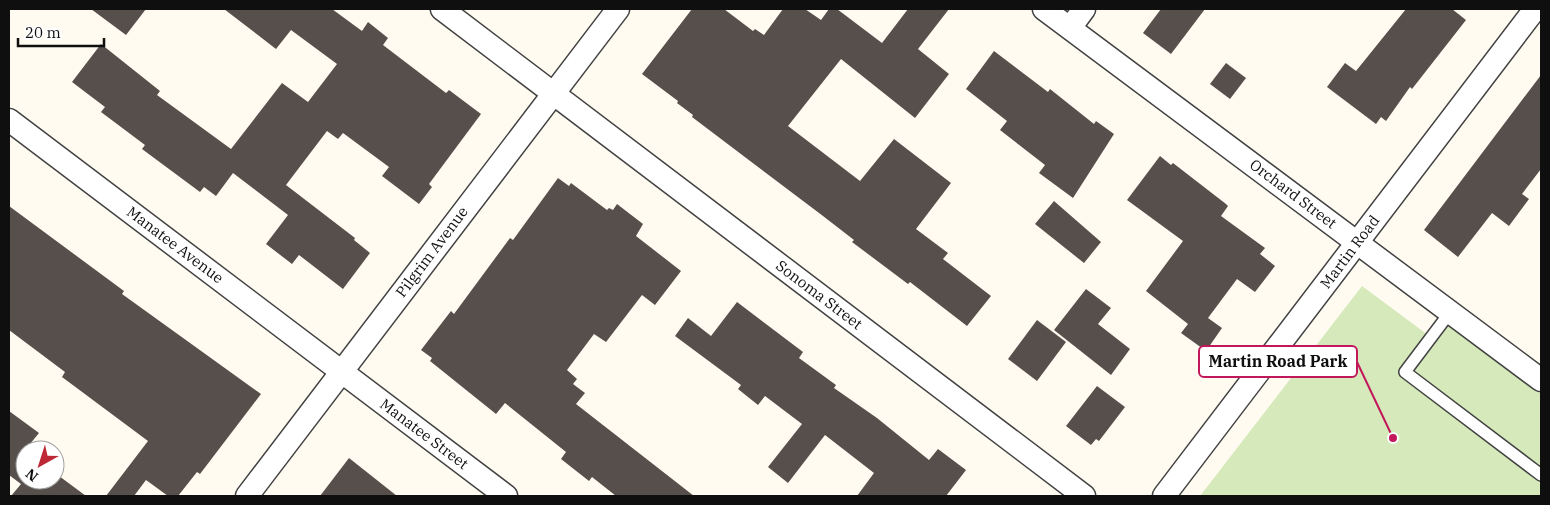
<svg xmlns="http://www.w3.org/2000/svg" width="1550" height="505" font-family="'IBM Plex Serif',serif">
	<rect width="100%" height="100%" fill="#fffbf1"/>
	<path fill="#d5e9ba" d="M1362,286L1436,341L1455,315L1541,381V496H1200Z"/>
	<g fill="#574f4b">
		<path d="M91,9H146L126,35Z"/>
		<path d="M224,9H332L362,31L368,22L388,38L383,45L446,93L449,90L481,114L429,184L432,187L419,204L382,176L389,167L343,133L338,139L327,131L286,185L355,238L354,240L370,253L343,289L299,255L292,264L266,244L288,215L233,173L216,196L204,187L200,192L142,149L145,145L101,112L105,107L72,82L101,44L160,91L157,95L231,149L282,83L308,102L337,64L291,30L276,49Z"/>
		<path d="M692,9H724L753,31L755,29L764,35L783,9H805L821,20L829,9H837L882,43L908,9H949L918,49L949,74L915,118L841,59L788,126L860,181L894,139L951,183L916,229L948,253L943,259L991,296L967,326L910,282L908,284L852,242L854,240L823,216L692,117L693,115L677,103L678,101L642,74Z"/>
		<path d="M1161,9H1205L1171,54L1143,33Z"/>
		<path d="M1406,9H1452L1466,20L1412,89L1410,87L1386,121L1381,117L1376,124L1327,87L1345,63L1356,71Z"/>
		<path d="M994,51L1048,92L1050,89L1094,124L1096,121L1114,134L1073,198L1039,173L1045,165L1000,130L1007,121L966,89Z"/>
		<path d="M1226,63L1246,78L1230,99L1210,84Z"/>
		<path d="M1541,75V169L1522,194L1529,199L1509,226L1492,213L1458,257L1424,230Z"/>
		<path d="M1160,156L1171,165L1173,163L1226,204L1228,206L1221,216L1265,248L1260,254L1275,266L1255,292L1237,279L1208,318L1222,328L1206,351L1181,333L1188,324L1146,291L1183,241L1127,200Z"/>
		<path d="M558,178L569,186L571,183L607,210L609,208L613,210L617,204L643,224L636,236L681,271L655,305L642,295L606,342L594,334L567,370L577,379L573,384L585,393L576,404L694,496H616L592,477L589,481L561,459L566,452L505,403L496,414L430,361L432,358L421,350L451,311L454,314L510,238L513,240Z"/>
		<path d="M1054,201L1101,242L1084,263L1035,224Z"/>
		<path d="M9,206L124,291L122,294L261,394L200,474L197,472L178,496H168L146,480L134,496H106L148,441L62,377L65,372L9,330Z"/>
		<path d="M1086,289L1111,308L1098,324L1130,349L1111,375L1054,330Z"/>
		<path d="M737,302L803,352L799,358L836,385L834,388L877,418L929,460L938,449L966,470L946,496H857L874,473L825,435L788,483L768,467L802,424L765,396L758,405L738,389L741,385L675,336L688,318L711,336Z"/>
		<path d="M1037,320L1066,342L1037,381L1008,359Z"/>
		<path d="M1097,386L1125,407L1099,441L1096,439L1091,445L1066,426Z"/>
		<path d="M9,411L39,433L25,450V480H55V473L86,496H11L21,484L9,475Z"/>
		<path d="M349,458L397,496H320Z"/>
	</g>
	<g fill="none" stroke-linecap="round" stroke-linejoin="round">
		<g stroke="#424242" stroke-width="14">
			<path id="lane" d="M1451,311L1405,372L1541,475"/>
		</g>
		<g stroke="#424242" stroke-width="25">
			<g id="street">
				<path d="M442,9L1084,496"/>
				<path d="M1044,9L1541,380"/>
				<path d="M1070,28L1084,9"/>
				<path d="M9,120L506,496"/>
				<path d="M247,496L618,9"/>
				<path d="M1164,496L1535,9"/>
			</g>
		</g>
		<use href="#lane" stroke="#fff" stroke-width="11"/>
		<use href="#street" stroke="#fff" stroke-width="22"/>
	</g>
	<g text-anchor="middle" stroke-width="5" stroke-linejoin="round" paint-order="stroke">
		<g font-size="15" fill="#0f0f0f" stroke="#fff">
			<text transform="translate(1293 194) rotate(37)" y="5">Orchard Street</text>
			<text transform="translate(175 245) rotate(37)" y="5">Manatee Avenue</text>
			<text transform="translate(432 252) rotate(-53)" y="5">Pilgrim Avenue</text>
			<text transform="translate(1350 252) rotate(-53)" y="5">Martin Road</text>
			<text transform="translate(819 295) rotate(37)" y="5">Sonoma Street</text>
			<text transform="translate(424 434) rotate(37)" y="5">Manatee Street</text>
		</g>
	</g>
	<path fill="none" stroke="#c2185b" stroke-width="2" d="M1393 438L1357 362"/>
	<circle fill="#c2185b" stroke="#fff" stroke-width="2" cx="1393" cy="438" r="5"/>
	<rect fill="#fff" stroke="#c2185b" stroke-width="2" x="1199" y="346" width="158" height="31" rx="5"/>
	<g font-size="16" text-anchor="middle" font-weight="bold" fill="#0f0f0f">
		<text x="1278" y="367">Martin Road Park</text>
	</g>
	<rect width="1550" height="505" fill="none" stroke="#0f0f0f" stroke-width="20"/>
	<g transform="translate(40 465) rotate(219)"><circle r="24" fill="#ffffff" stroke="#9f9f9f"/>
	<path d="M0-4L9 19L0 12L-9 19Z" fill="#be2836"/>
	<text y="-8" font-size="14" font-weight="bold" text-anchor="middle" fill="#0f0f0f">N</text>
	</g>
	<path d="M18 38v8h86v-8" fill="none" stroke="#0f0f0f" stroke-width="2.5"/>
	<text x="25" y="38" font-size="15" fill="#0f0f0f" stroke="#ffffff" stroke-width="4" paint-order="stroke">20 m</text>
</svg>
